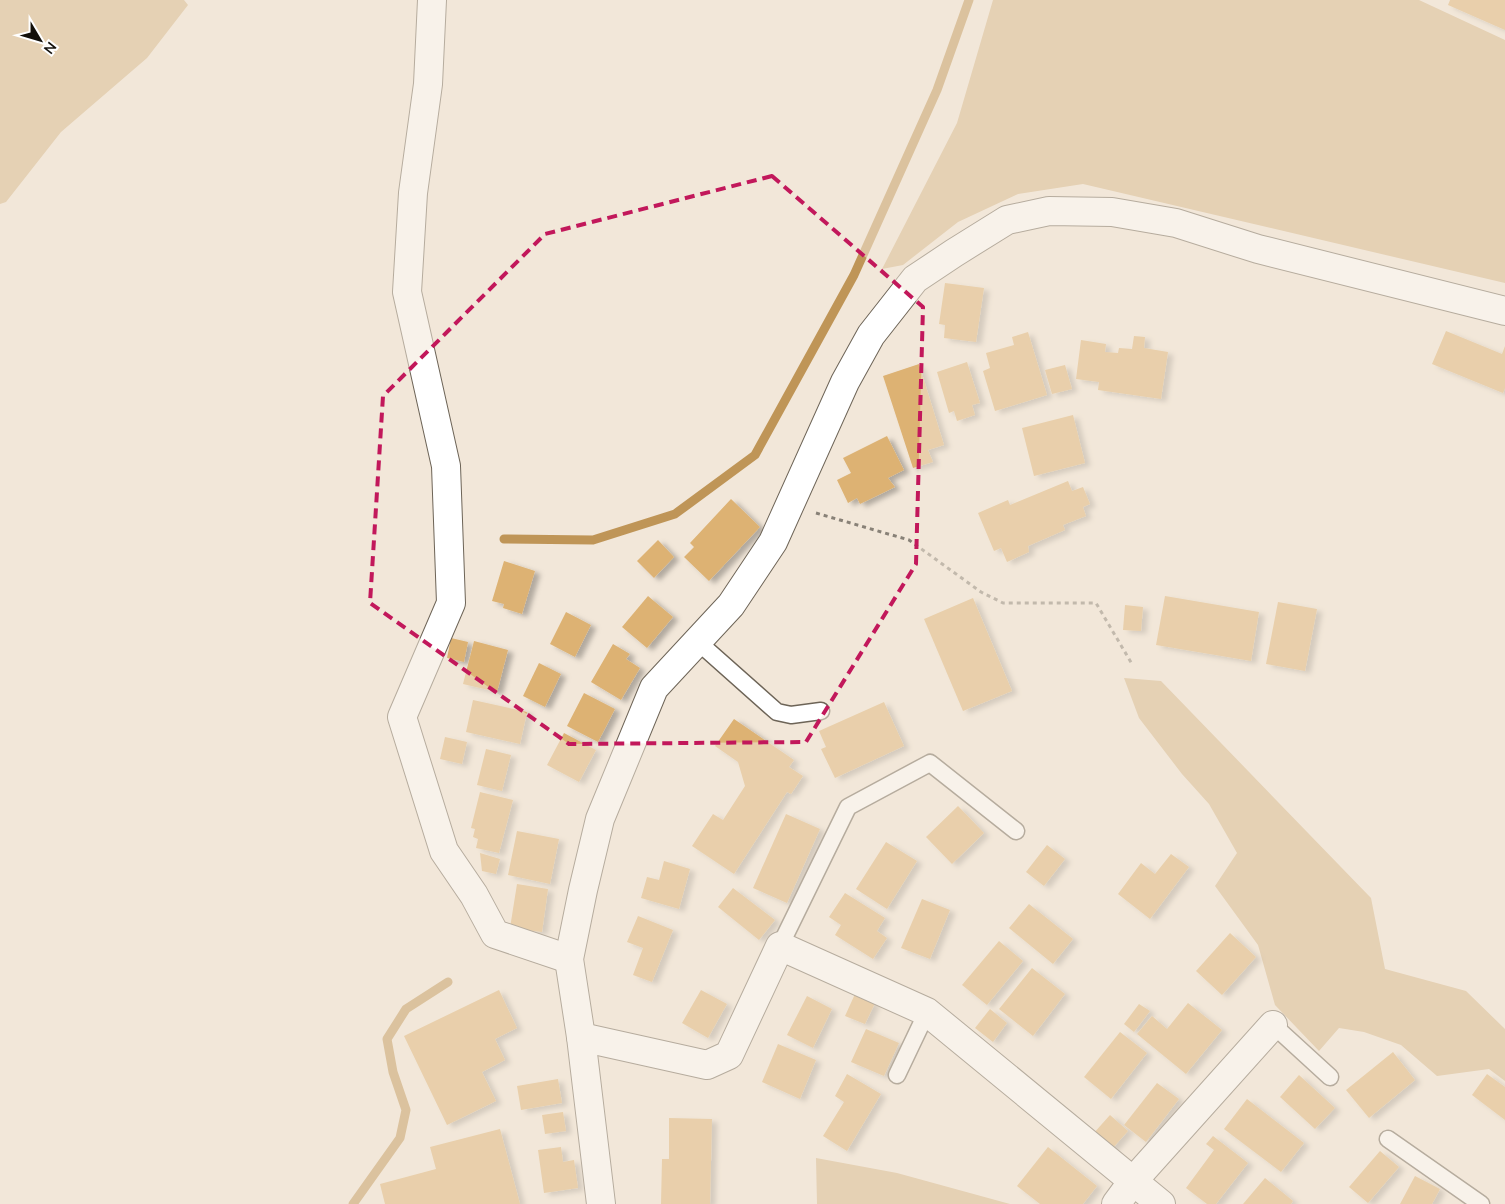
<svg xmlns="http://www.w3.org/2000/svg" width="1505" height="1204" font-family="Mulish,sans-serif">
	<defs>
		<filter id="shadow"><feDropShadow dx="5.5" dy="3" stdDeviation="2.5" flood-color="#0004"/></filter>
	</defs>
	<rect width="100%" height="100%" fill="#f2e7d9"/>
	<g fill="#d4b588">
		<path d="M0,0H184L188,5L147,58L61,132L6,202L0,204Z"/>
		<path d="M993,0H1419L1505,40V283L1083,184L1018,194L958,222L903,265L882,269L957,123Z"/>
		<path d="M1124,678L1161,681L1371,898L1385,969L1466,991L1505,1029V1081L1489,1069L1437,1076L1401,1045L1364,1032L1339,1028L1319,1051L1275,1005L1258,945L1215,886L1237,853L1209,804L1182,774L1139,718Z"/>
		<path d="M816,1158L897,1173L1010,1204H817Z"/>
	</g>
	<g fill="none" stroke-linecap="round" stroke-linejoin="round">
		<g stroke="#bf9557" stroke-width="9">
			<path d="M504,539L593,540L675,514L755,455L854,275L937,90L969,0"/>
			<path d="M353,1204L400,1138L406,1110L393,1072L387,1039L406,1009L448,982"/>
		</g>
	</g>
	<g fill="#ddb273" filter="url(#shadow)">
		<path d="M1450,0H1505V30L1448,5Z"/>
		<path d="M945,283L984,288L976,342L944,338L945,325L939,324Z"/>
		<path d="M1446,331L1502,354L1505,346V388L1503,393L1432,364Z"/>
		<path d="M1028,332L1047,395L995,411L983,371L990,368L986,353L1014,345L1012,337Z"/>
		<path d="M1134,336L1145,337L1144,348L1168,352L1161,399L1098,390L1099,382L1076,379L1081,340L1106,344L1105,352L1118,353L1119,348L1132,349Z"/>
		<path d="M967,362L980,403L972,405L975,415L957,421L954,411L949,413L937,372Z"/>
		<path d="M919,364L944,445L928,450L933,462L913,468L883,376Z"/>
		<path d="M1065,365L1072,389L1052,394L1045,370Z"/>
		<path d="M1073,415L1085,463L1034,476L1022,428Z"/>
		<path d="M887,436L904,470L888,478L895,487L860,504L857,498L848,503L837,480L851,473L843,458Z"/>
		<path d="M1068,481L1072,491L1083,487L1090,504L1083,507L1086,516L1063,525L1065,530L1028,546L1029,552L1007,562L1001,548L994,551L978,513L1008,500L1010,505Z"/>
		<path d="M731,499L760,527L709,581L684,557L694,547L690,543Z"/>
		<path d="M658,540L674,557L654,578L637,561Z"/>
		<path d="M504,561L535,571L522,614L503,608L504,604L492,601Z"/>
		<path d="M648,596L673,617L647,648L622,627Z"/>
		<path d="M1165,596L1259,612L1251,661L1156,645Z"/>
		<path d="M973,598L1012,691L963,711L924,619Z"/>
		<path d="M1278,602L1317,609L1305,671L1266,664Z"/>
		<path d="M1125,605L1143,607L1141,631L1123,630Z"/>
		<path d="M566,612L591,625L575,657L550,644Z"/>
		<path d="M451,638L468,642L464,662L447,658Z"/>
		<path d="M474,641L508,650L497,692L463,684Z"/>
		<path d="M613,644L630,654L626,659L640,668L621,700L591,682Z"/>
		<path d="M539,663L561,674L545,707L523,696Z"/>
		<path d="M584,693L615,709L598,742L567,726Z"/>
		<path d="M473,700L527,712L520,744L466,732Z"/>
		<path d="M884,702L904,746L835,778L821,749L826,747L819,731Z"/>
		<path d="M734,719L794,760L789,767L803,776L791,794L787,792L734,874L692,846L713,814L723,820L745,786L738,762L715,746Z"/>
		<path d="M564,733L596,750L579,782L547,765Z"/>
		<path d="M445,737L467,742L462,764L440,759Z"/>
		<path d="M486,749L511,755L502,791L477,785Z"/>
		<path d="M480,792L513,800L499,853L476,848L478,839L473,837L475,829L471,828Z"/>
		<path d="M958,806L984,833L952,864L926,837Z"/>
		<path d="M786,814L820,829L787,903L753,888Z"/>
		<path d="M517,831L559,839L550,884L508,875Z"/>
		<path d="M886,842L917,861L887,909L856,889Z"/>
		<path d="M1047,845L1065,859L1044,886L1026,872Z"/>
		<path d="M480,853L500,859L496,874L482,871Z"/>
		<path d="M1171,854L1189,867L1150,919L1118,894L1141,863L1155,874Z"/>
		<path d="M664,861L690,869L679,909L641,898L647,877L659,880Z"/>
		<path d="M517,884L548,889L542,932L510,928Z"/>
		<path d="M733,888L775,920L759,940L718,907Z"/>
		<path d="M845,893L885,918L877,931L887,938L873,959L835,935L841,925L829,917Z"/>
		<path d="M922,899L950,910L930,959L901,948Z"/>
		<path d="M1029,904L1073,939L1053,964L1009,928Z"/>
		<path d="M638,916L673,930L652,982L633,975L643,948L627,942Z"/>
		<path d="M1230,933L1256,957L1222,995L1196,971Z"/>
		<path d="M999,941L1023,961L987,1005L962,985Z"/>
		<path d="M1032,968L1065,994L1033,1036L999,1009Z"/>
		<path d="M499,990L517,1028L495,1039L505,1060L482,1072L496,1101L447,1125L404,1036Z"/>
		<path d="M701,990L727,1004L708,1038L682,1023Z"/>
		<path d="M855,994L875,1003L865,1024L845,1016Z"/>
		<path d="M807,996L832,1009L813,1048L787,1035Z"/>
		<path d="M1188,1003L1222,1030L1186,1074L1137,1034L1152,1016L1167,1029Z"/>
		<path d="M1139,1004L1150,1011L1134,1032L1124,1024Z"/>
		<path d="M990,1009L1007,1023L993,1042L975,1028Z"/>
		<path d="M866,1029L899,1043L884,1076L851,1062Z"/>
		<path d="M1120,1032L1147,1053L1111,1099L1084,1077Z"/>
		<path d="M778,1044L816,1060L800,1099L762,1082Z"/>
		<path d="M1393,1052L1415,1080L1369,1118L1346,1090Z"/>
		<path d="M847,1074L881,1094L847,1151L823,1136L844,1102L835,1096Z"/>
		<path d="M1487,1074L1505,1087V1120L1472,1095Z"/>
		<path d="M1299,1075L1335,1108L1315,1129L1280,1097Z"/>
		<path d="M558,1079L562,1103L521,1110L517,1086Z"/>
		<path d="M1157,1083L1179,1099L1146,1142L1124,1125Z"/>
		<path d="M1247,1099L1304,1143L1281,1172L1224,1129Z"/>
		<path d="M563,1112L566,1131L545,1134L542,1115Z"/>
		<path d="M1110,1115L1128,1131L1111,1150L1093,1134Z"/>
		<path d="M669,1118L712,1119L710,1204H661L662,1159H669Z"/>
		<path d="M500,1129L520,1204H385L380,1184L436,1169L430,1147Z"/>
		<path d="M1213,1136L1248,1163L1216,1204H1207L1186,1188L1214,1150L1206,1144Z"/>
		<path d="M561,1147L563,1162L574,1160L578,1188L544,1193L538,1150Z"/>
		<path d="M1048,1147L1097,1186L1083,1204H1040L1017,1186Z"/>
		<path d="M1380,1151L1399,1167L1368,1203L1349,1187Z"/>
		<path d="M1415,1176L1440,1189L1432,1204H1400Z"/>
		<path d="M1265,1178L1293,1201L1291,1204H1243Z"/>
	</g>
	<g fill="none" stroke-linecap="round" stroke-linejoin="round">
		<g stroke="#6d6457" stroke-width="19">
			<g id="service">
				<path d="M697,641L777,712L791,715L821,711"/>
				<path d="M780,946L848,807L930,763L1016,831"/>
				<path d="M1273,1025L1330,1077"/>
				<path d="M897,1075L927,1012"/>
				<path d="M1388,1139L1481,1204"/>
			</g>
		</g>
		<g stroke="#6d6457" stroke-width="30">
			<g id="minor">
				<path d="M432,0L428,84L413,193L407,292L446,466L451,603L402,717L444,851L474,895L495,934L569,959"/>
				<path d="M581,1037L707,1065L729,1055L780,946L927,1012L1161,1204"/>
				<path d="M601,1204L581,1037L569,959L583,890L600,819L654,688L731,605L773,542L845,382L871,335L915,279L954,253L1007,220L1049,211L1112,212L1176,223L1258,249L1505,311"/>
				<path d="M1116,1204L1133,1181L1273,1025"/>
			</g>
		</g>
		<path stroke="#888177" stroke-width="3" stroke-dasharray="4 4" stroke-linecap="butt" d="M816,513L909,540L981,592L1003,603H1096L1132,664"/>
		<use href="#service" stroke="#fff" stroke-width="16"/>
		<use href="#minor" stroke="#fff" stroke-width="28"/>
	</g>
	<path d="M0 0H1505V1204H0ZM772,176L923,307L916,564L806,742L569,744L370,603L383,396L545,234Z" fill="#f2e7d9" fill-opacity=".55" fill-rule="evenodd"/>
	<path fill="none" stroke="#c2185b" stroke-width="4" stroke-dasharray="10 6" stroke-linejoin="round" d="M772,176L923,307L916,564L806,742L569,744L370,603L383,396L545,234Z"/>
	<g transform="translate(40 40) rotate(128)" stroke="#ffffff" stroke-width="4" paint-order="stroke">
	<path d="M0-4L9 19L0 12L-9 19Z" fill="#120f0a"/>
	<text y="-8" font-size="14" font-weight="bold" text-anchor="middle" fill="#120f0a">N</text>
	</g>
</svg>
